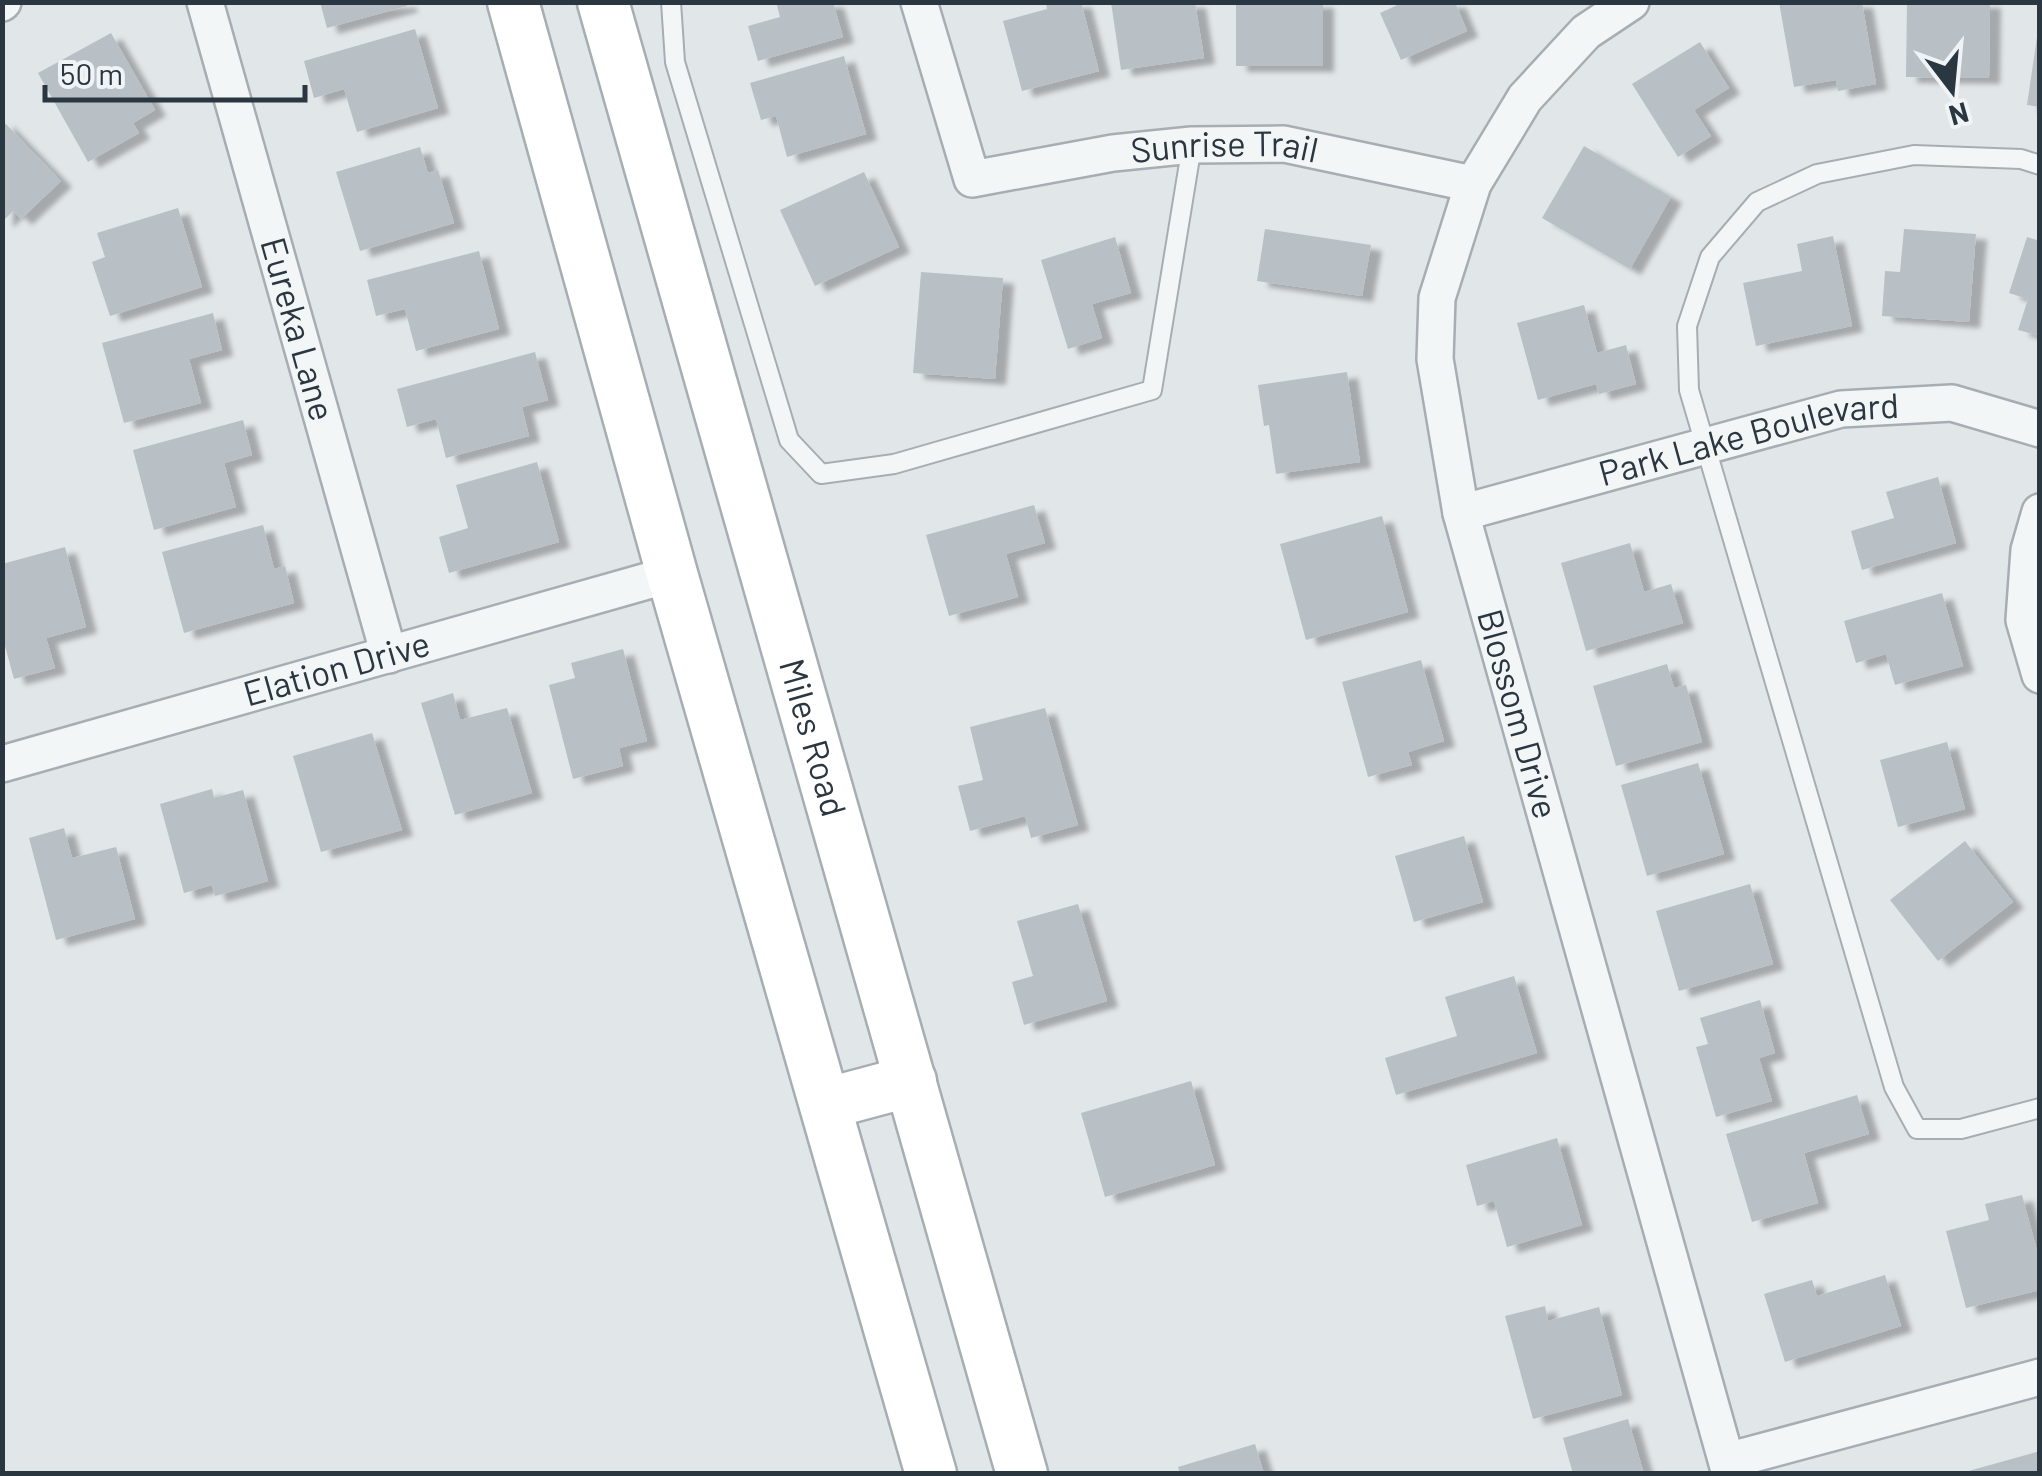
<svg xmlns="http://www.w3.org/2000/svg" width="2042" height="1476" font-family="Barlow,sans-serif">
	<defs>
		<filter id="shadow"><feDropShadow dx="11" dy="6" stdDeviation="2.5" flood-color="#0004"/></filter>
	</defs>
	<rect width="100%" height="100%" fill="#e1e6e9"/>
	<g fill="#b8c0c6" filter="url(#shadow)">
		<path d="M320,2H406L407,6L327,28Z"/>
		<path d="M776,2H833L843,37L758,61L748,26L780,17Z"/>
		<path d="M1046,2H1081L1099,71L1022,91L1003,21L1047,9Z"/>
		<path d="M1111,2H1195L1204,58L1121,70Z"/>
		<rect x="1236" y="2" width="87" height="64"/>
		<path d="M1404,2H1455L1467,31L1401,60L1380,13Z"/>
		<path d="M1779,2H1862L1876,84L1838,91L1836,80L1794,87Z"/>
		<path d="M1907,2H1990L1989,78L1906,77Z"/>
		<path d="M415,29L438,108L357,132L344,89L314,98L304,61Z"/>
		<path d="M111,33L155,110L133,123L139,133L88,162L38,73Z"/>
		<path d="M2037,37H2040V107L2027,105Z"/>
		<path d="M1700,42L1729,88L1694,110L1711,136L1678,157L1632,84Z"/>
		<path d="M844,56L866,134L787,157L776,116L761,120L750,83Z"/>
		<path d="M2,120L61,181L21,219L13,211L2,222Z"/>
		<path d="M1584,146L1671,197L1630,269L1542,218Z"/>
		<path d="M420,147L428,173L438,170L454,223L360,251L336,172Z"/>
		<path d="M864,172L899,247L815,286L780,210Z"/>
		<path d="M178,208L202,287L110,316L92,262L105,257L97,233Z"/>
		<path d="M1265,229L1371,245L1362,296L1257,281Z"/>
		<path d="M1904,229L1976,234L1969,322L1882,316L1885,271L1900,272Z"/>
		<path d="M1833,236L1852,326L1756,346L1743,283L1802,271L1797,244Z"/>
		<path d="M1115,237L1131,293L1092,304L1102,338L1068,349L1041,260Z"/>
		<path d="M2027,237L2040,241V336L2018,330L2028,299L2009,293Z"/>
		<path d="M479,251L499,329L416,351L405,309L376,316L367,280Z"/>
		<path d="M921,272L1003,278L995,379L913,373Z"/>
		<path d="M1584,305L1597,353L1626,345L1636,384L1599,394L1596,384L1538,400L1517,323Z"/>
		<path d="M213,313L222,350L189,359L201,403L124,423L102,343Z"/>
		<path d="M535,352L548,400L522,407L529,436L446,458L436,419L407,427L397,389Z"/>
		<path d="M1347,372L1360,462L1276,474L1269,425L1264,426L1258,385Z"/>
		<path d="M243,420L252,455L224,463L236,507L154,530L133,450Z"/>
		<path d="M537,462L559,542L449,573L439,537L468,528L456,485Z"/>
		<path d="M1938,477L1956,543L1862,570L1851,531L1894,518L1886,492Z"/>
		<path d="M1034,505L1045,543L1006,554L1018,597L949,616L926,535Z"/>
		<path d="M1382,516L1408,612L1306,640L1280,544Z"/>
		<path d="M263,525L274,569L285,566L294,603L184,633L162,552Z"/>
		<path d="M1630,543L1644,592L1671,584L1683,623L1586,651L1561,563Z"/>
		<path d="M65,547L86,627L46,638L55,668L14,679L2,635V564Z"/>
		<path d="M1942,593L1963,666L1895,685L1886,654L1856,663L1844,621Z"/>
		<path d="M623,649L647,741L619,748L623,766L573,779L549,685L575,678L571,663Z"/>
		<path d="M1421,660L1444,741L1408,752L1412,765L1368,777L1342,682Z"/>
		<path d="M1667,664L1674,688L1686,685L1702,742L1616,766L1593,686Z"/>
		<path d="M453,693L460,720L507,708L532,793L455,815L421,703Z"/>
		<path d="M1045,708L1078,825L1031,838L1025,816L970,831L958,786L983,780L970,727Z"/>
		<path d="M372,733L402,830L321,852L293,756Z"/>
		<path d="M1947,742L1965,809L1898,827L1880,760Z"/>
		<path d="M1698,763L1724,854L1647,876L1621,785Z"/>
		<path d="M212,789L214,798L243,790L268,881L215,896L212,885L184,893L160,804Z"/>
		<path d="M64,828L72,858L116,847L135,919L56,940L29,838Z"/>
		<path d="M1464,836L1483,902L1414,922L1395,856Z"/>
		<path d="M1965,841L2013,902L1938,961L1890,900Z"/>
		<path d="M1750,884L1773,964L1679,991L1656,911Z"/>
		<path d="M1078,904L1107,1001L1024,1025L1012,982L1033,976L1017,921Z"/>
		<path d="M1514,976L1537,1053L1396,1095L1385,1058L1457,1036L1445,997Z"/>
		<path d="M1760,1000L1775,1053L1759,1058L1772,1101L1716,1117L1696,1047L1708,1044L1700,1018Z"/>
		<path d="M1191,1081L1215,1165L1105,1197L1081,1113Z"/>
		<path d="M1857,1095L1869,1134L1804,1153L1818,1203L1752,1222L1726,1134Z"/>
		<path d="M1557,1138L1582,1225L1507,1247L1494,1201L1477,1206L1466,1165Z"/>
		<path d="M2022,1195L2040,1262V1290L1966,1308L1946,1231L1989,1220L1985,1204Z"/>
		<path d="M1885,1275L1901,1326L1785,1362L1764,1294L1812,1280L1817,1296Z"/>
		<path d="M1545,1306L1548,1321L1599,1307L1622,1395L1533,1419L1505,1316Z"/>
		<path d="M1628,1419L1644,1474H1573L1563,1438Z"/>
		<path d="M1255,1444L1264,1474H1180L1178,1467Z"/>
		<path d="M2040,1451V1474H1965V1472Z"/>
	</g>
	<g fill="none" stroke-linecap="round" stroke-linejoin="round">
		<g stroke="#a6aeb3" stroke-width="22">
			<g id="lane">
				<path d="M671,2L675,62L789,440L821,474L894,464L1152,390L1192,145"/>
				<path d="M2040,165L2021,159L1914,155L1817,174L1757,202L1710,257L1687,326L1689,390L1894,1087L1917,1129H1961L2040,1108"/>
			</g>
		</g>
		<g stroke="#a6aeb3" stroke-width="40">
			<g id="street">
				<path id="s1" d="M205,2L389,655"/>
				<path id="s2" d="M919,2L972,179L1113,153L1192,145L1284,144L1473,184"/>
				<path id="s3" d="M1631,2L1586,32L1525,98L1473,184L1437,298L1435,359L1461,513L1730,1474"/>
				<path d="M2,3L3,2"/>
				<path d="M2040,512L2029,550L2024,620L2040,675"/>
				<path id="s4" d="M1461,513L1841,409L1952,403L2040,429"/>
				<path id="s5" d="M2,764L672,574"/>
				<path d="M1727,1461L2040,1377"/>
			</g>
		</g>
		<g stroke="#a6aeb3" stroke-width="55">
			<g id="secondary">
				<path d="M513,2L672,574L931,1474"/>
				<path id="s6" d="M603,2L1022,1474"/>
				<path d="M825,1104L911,1081"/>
			</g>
		</g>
		<use href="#lane" stroke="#f3f6f7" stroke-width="18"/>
		<use href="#street" stroke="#f3f6f7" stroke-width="35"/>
		<use href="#secondary" stroke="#fff" stroke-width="50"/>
	</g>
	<g text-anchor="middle" stroke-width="9" stroke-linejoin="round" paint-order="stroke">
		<g font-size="35" fill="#2a3640" stroke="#f0f4f7">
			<text dy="12" stroke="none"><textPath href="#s2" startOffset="440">Sunrise Trail</textPath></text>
			<text dy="12" stroke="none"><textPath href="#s1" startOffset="340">Eureka Lane</textPath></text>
			<text dy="12" stroke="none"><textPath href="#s4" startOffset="298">Park Lake Boulevard</textPath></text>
			<text dy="12" stroke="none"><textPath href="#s5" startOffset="348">Elation Drive</textPath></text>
			<text dy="12" stroke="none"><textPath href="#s3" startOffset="790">Blossom Drive</textPath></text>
			<text dy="12" stroke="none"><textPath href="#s6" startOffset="765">Miles Road</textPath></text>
		</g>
	</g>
	<rect width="2042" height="1476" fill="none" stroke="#2a3640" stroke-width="10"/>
	<g transform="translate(1952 90) rotate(164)" stroke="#f0f4f7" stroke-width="8" paint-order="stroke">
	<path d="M0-8L18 38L0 25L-18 38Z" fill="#2a3640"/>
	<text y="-15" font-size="28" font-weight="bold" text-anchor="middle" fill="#2a3640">N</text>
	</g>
	<path d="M45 85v15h260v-15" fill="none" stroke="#2a3640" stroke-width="5"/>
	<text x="60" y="85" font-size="30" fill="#2a3640" stroke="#f0f4f7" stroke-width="8" paint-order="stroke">50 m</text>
</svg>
